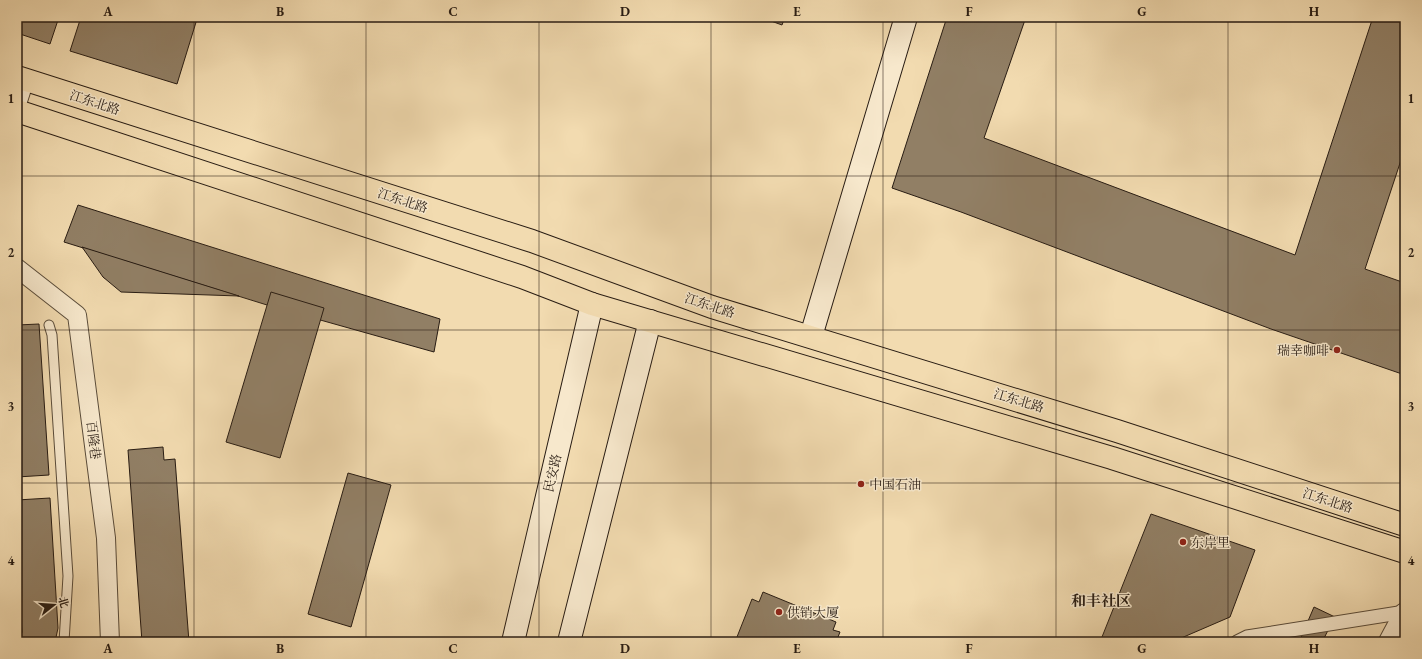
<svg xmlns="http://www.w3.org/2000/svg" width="1422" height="659" font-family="'EB Garamond','Noto Serif SC',serif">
	<rect width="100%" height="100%" fill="#f2dbb0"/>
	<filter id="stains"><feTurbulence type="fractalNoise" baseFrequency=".005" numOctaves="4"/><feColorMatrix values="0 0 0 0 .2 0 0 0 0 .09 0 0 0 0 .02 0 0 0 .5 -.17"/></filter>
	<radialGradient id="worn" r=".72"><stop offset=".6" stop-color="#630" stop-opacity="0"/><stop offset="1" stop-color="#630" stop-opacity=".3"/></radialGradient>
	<g fill="#917f65" stroke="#281c13">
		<path d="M17,17H59L50,44L17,33Z"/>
		<path d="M81,17H192L197,19L177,84L70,51Z"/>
		<path d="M760,17H785L782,25Z"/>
		<path d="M947,17H1026L984,138L1295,255L1373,17H1405V148L1365,269L1405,283V375L1271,329L961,212L892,188Z"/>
		<path d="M78,205L440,319L434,352L267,305L122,260L113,283L103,277L109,256L64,242Z"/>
		<path d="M82,247L239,296L121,292L103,277Z"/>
		<path d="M271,292L324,308L280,458L226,442Z"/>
		<path d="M39,324L49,475L17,477V325Z"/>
		<path d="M163,447L164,460L175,459L189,642H142L128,450Z"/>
		<path d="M348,473L391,485L351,627L308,614Z"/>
		<path d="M50,498L58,628L55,642H19L22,632L17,563V500Z"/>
		<path d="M1151,514L1255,550L1230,617L1172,642H1100Z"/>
		<path d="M763,592L836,622L833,630L840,632L836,642H735L752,599L759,602Z"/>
		<path d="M1314,607L1335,617L1322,642H1299Z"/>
		<path d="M1275,635L1294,642H1257Z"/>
	</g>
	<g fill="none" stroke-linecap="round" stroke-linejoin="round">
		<g stroke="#5a4c3a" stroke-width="11">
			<path id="service" d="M49,325L52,335L68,576L64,642"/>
		</g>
		<g stroke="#5a4c3a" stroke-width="15">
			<path id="pedestrian" d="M1237,642L1247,637L1405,612"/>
		</g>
		<g stroke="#5a4c3a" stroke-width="20">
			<g id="minor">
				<path d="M17,104L25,79"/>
				<path d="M17,268L77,315L106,538L110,642"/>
			</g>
		</g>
		<g stroke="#5a4c3a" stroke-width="24">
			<path id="tertiary" d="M1390,642L1405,614"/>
		</g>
		<g stroke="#281c13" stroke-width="24">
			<g id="secondary">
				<path d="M811,336L906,17"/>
				<path d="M513,642L592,304"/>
				<path d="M569,642L650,321"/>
			</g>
		</g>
		<g stroke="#281c13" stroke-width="24">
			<g id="primary">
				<path d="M17,77L532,241L712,307L1117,431L1405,525"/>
				<path d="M17,111L522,277L592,304L1112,458L1405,552"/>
			</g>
		</g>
		<use href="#service" stroke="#f7e8cc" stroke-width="9"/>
		<use href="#pedestrian" stroke="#f7e8cc" stroke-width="13"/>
		<use href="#minor" stroke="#f7e8cc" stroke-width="18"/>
		<use href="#tertiary" stroke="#f7e8cc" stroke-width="22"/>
		<use href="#secondary" stroke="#f7e8cc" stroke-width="22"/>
		<use href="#primary" stroke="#f2dbb0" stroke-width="22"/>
	</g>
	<path fill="none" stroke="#281c13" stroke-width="1" stroke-opacity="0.55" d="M194,17V642M366,17V642M539,17V642M711,17V642M883,17V642M1056,17V642M1228,17V642M17,176H1405M17,330H1405M17,483H1405"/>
	<g fill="#8f2418" stroke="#f7e8cc" stroke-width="1.5">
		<circle cx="1337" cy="350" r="4"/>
		<circle cx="861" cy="484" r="4"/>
		<circle cx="1183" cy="542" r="4"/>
		<circle cx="779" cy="612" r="4"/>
	</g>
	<g text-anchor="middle" stroke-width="3" stroke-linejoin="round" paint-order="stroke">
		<g font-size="13" fill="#281c13" stroke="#f7e8cc">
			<text transform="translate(95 102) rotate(18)" y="5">江东北路</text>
			<text transform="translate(403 200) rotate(18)" y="5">江东北路</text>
			<text transform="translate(710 305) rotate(18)" y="5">江东北路</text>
			<text transform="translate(1019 400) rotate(17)" y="5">江东北路</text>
			<text transform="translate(94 440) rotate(83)" y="5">百隆巷</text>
			<text transform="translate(552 473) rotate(-77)" y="5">民安路</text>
			<text transform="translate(1328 500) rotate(18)" y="5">江东北路</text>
		</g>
		<g font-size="13" fill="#281c13" stroke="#f7e8cc" text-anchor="start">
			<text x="1329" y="355" text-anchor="end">瑞幸咖啡</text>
			<text x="869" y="489">中国石油</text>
			<text x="1191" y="547">东岸里</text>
			<text x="787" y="617">供销大厦</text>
		</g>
		<g font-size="15" font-weight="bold" fill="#281c13" stroke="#f7e8cc">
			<text x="1101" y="606">和丰社区</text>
		</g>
	</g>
	<rect width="1422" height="659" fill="none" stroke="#f2dbb0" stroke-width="44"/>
	<g transform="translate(54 605) rotate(73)" stroke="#f7e8cc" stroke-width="3" paint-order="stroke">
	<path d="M0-3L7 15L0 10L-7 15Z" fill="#281c13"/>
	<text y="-6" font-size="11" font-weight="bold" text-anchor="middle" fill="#281c13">北</text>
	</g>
	<rect x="22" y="22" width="1378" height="615" fill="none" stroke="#281c13" stroke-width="1.5"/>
	<g font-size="13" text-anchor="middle" font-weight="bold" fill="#281c13">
		<text x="108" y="16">A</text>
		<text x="280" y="16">B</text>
		<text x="453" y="16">C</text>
		<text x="625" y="16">D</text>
		<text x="797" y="16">E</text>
		<text x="969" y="16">F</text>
		<text x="1142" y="16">G</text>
		<text x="1314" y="16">H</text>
		<text x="11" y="103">1</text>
		<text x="1411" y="103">1</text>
		<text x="11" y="257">2</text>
		<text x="1411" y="257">2</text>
		<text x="11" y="411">3</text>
		<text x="1411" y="411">3</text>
		<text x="11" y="565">4</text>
		<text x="1411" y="565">4</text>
		<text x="108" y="653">A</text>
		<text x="280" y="653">B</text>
		<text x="453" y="653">C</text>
		<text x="625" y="653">D</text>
		<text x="797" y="653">E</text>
		<text x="969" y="653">F</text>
		<text x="1142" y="653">G</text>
		<text x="1314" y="653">H</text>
	</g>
	<rect width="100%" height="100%" filter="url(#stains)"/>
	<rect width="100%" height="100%" fill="url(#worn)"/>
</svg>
